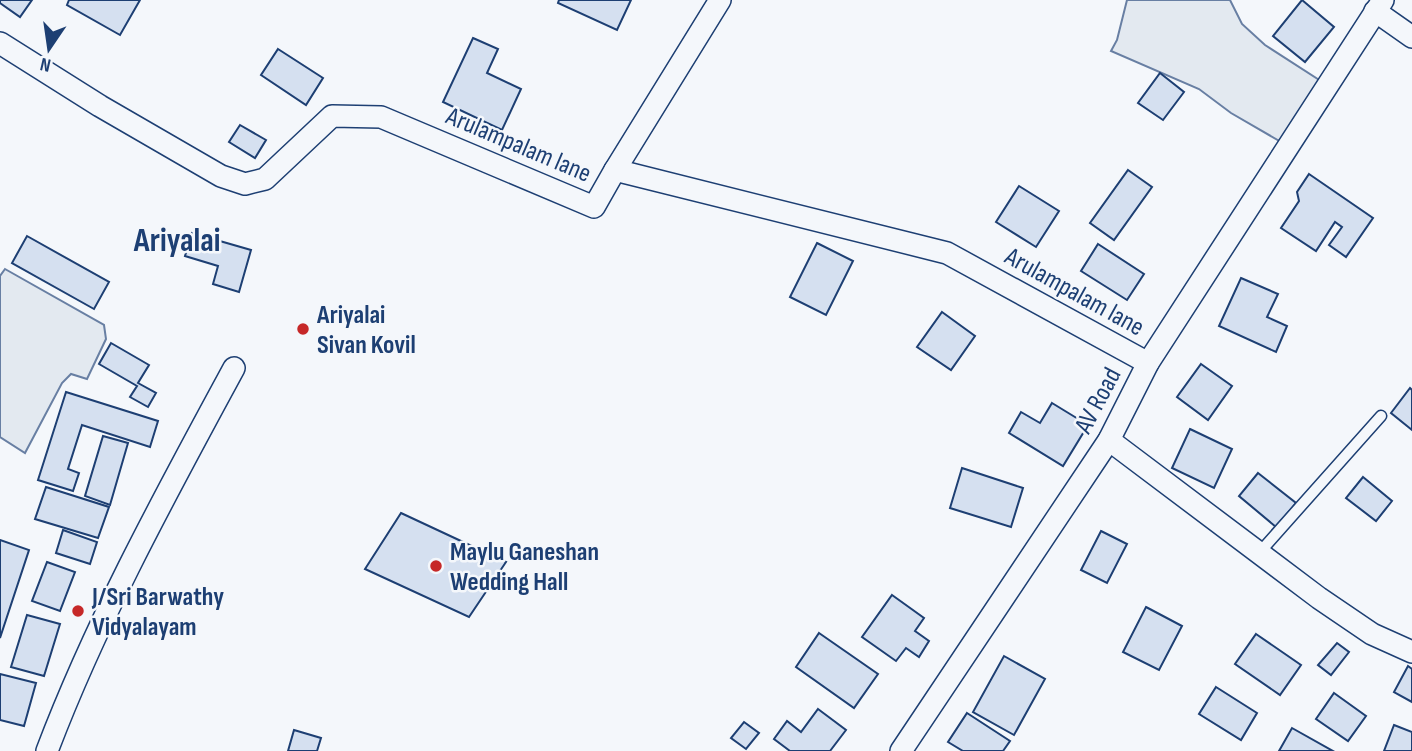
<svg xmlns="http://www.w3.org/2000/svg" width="1412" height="751" font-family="'Sofia Sans Condensed',sans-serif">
	<rect width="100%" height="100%" fill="#f4f7fb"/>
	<g fill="#e3e9f0" stroke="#687fa3" stroke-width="2">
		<path d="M1127,0H1230L1242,24L1265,45L1327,85L1288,146L1231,113L1199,89L1111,51L1117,40Z"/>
		<path d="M5,269L104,325L106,339L87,379L71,374L62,383L25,453L0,437V276Z"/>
	</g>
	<g fill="#d5e0f0" stroke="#1d3f73" stroke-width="2">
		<path d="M0,0H32L20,17L0,3Z"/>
		<path d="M69,0H140L120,35L67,5Z"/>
		<path d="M559,0H631L617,30L558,3Z"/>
		<path d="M1302,0L1334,27L1305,62L1273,36Z"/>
		<path d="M473,38L498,49L487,73L521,89L502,130L443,102Z"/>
		<path d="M278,49L323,78L306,105L261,75Z"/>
		<path d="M1160,73L1184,92L1163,120L1138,103Z"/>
		<path d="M240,125L266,140L255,158L229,142Z"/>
		<path d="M1128,170L1152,187L1114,240L1090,223Z"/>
		<path d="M1309,174L1373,218L1346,257L1329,245L1342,227L1335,222L1316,251L1281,228L1299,201L1297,192Z"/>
		<path d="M1019,186L1059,211L1036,247L996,222Z"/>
		<path d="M192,233L251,250L239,292L213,284L218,266L185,256Z"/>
		<path d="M27,236L109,282L94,309L12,263Z"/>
		<path d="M817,243L853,261L826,315L790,297Z"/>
		<path d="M1098,244L1144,274L1127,300L1081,271Z"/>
		<path d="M1241,278L1278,294L1267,317L1287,326L1276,352L1219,326Z"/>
		<path d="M942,312L975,336L951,370L917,347Z"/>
		<path d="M111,343L149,365L138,383L156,393L148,407L130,397L137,386L99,364Z"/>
		<path d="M1201,364L1232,386L1208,420L1177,397Z"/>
		<path d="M1410,388L1412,390V430L1391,413Z"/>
		<path d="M66,392L158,421L150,447L82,425L68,469L79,473L73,491L38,480Z"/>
		<path d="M1052,403L1088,425L1063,466L1009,433L1021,412L1040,423Z"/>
		<path d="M1190,429L1232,449L1214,488L1172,468Z"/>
		<path d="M103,436L128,443L110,505L85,496Z"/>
		<path d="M962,468L1023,488L1011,527L950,508Z"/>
		<path d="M1258,473L1296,503L1276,527L1239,496Z"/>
		<path d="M1363,477L1392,501L1376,521L1346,498Z"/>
		<path d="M46,487L109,507L98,538L35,519Z"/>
		<path d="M401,513L506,562L469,617L365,569Z"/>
		<path d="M63,530L97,542L90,564L56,553Z"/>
		<path d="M1101,531L1127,544L1107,583L1081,570Z"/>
		<path d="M0,540L29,550L0,638Z"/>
		<path d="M47,562L75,572L60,611L32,601Z"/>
		<path d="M892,595L924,618L915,631L929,641L919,657L906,648L896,661L862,637Z"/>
		<path d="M1146,607L1182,626L1159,670L1123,652Z"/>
		<path d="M27,615L60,624L44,676L11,667Z"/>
		<path d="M819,633L878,674L854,708L796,667Z"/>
		<path d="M1256,634L1301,665L1280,695L1235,664Z"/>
		<path d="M1337,643L1349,652L1331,675L1318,665Z"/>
		<path d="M1004,656L1045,679L1014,735L973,712Z"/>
		<path d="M1408,666L1412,669V702L1394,692Z"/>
		<path d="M0,674L36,683L24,726L0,720Z"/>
		<path d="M1216,687L1257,713L1241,740L1199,714Z"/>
		<path d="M1334,693L1366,716L1348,741L1316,719Z"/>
		<path d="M818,709L846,730L830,751H790L774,739L787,721L801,732Z"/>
		<path d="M967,713L1010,741L1003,751H963L948,742Z"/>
		<path d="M744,722L759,733L746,749L731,738Z"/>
		<path d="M1394,725L1412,732V751H1384Z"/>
		<path d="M1292,728L1333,751H1279Z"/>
		<path d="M294,730L321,738L317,751H288Z"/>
	</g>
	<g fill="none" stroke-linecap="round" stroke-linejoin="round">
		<g stroke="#1d3f73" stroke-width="13">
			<path id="lane" d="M1259,553L1381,416"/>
		</g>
		<g stroke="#1d3f73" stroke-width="24">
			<g id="street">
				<path d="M1375,11L1412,37"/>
				<path d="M0,43L100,106L221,176L245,184L265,179L332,116L381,117L594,207L615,170L947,253L1148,363"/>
				<path d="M615,170L720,0"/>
				<path d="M1109,440L1319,598L1372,634L1412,652"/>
				<path d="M47,751C97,619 167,492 234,368"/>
				<path d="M901,751L1109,440L1148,363L1383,0"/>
			</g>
		</g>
		<use href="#lane" stroke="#f4f7fb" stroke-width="10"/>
		<use href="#street" stroke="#f4f7fb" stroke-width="21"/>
	</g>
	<g fill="#c62828" stroke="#f4f7fb" stroke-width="2.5">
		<circle cx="303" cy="329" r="7"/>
		<circle cx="436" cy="566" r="7"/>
		<circle cx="78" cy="611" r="7"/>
	</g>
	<g text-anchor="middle" stroke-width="5" stroke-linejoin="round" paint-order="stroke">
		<g font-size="26" fill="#1d3f73" stroke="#f4f7fb">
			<text transform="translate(519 144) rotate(23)" y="9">Arulampalam lane</text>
			<text transform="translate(1075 291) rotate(29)" y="9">Arulampalam lane</text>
			<text transform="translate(1097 400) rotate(-62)" y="9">AV Road</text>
		</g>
		<g font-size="26" font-weight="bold" fill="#1d3f73" stroke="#f4f7fb" text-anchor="start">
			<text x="317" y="323">Ariyalai<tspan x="317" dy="30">Sivan Kovil</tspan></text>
			<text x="450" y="560">Maylu Ganeshan<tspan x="450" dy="30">Wedding Hall</tspan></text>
			<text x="92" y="605">J/Sri Barwathy<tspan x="92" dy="30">Vidyalayam</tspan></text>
		</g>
		<g font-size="33" font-weight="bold" fill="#1d3f73" stroke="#f4f7fb">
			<text x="177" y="251">Ariyalai</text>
		</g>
	</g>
	<g transform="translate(49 49) rotate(193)" stroke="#f4f7fb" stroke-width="5" paint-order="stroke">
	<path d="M0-5L12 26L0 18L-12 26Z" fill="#1d3f73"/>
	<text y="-10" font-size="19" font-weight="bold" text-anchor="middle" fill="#1d3f73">N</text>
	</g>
</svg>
